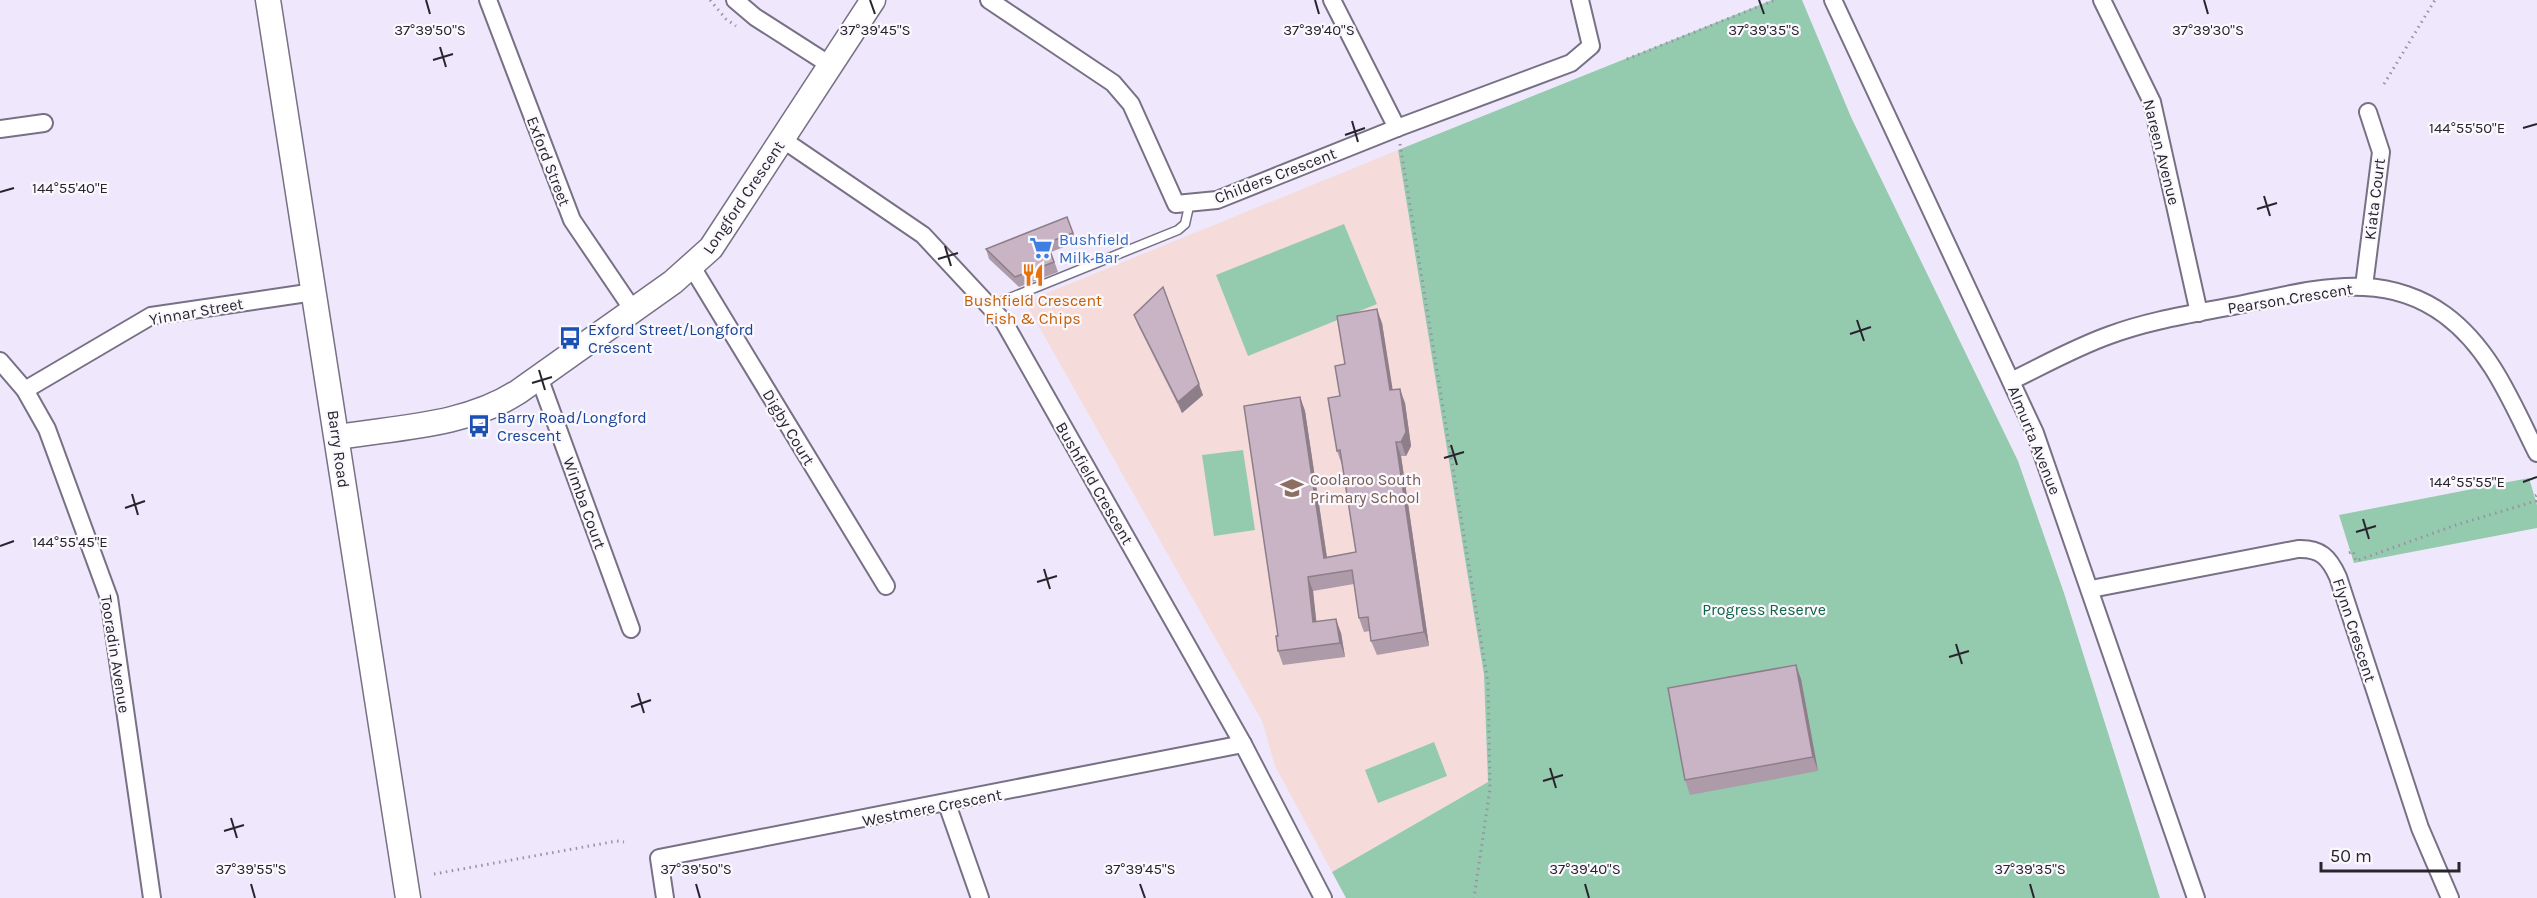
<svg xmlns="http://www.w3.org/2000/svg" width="2537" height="898" font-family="Karla,sans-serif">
	<rect width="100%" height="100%" fill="#efe8fc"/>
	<path fill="#f6dbdb" d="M1398,150L1484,675L1488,782L1332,872L1275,766L1262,721L1025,302Z"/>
	<g fill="#94caad">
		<path d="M1772,0H1802L1851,117L2018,461L2064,593L2160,898H1346L1332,872L1488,782L1484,675L1398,150Z"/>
		<path d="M1344,224L1377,304L1248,356L1216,275Z"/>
		<path d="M1243,450L1255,530L1214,536L1202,455Z"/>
		<path d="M2529,478L2537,505V528L2354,563L2339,515Z"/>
		<path d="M1434,742L1447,776L1378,803L1365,770Z"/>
	</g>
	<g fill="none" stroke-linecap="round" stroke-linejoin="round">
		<g stroke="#787085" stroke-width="11">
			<path id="lane" d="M990,306L1178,230L1185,224L1190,202"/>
		</g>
		<g stroke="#787085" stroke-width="20">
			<g id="street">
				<path d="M488,0L572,220L633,310"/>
				<path d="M735,0L755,17L830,65"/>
				<path d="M989,0L1113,83L1131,104L1176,204L1217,200L1397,128L1571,63L1591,46L1580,0"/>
				<path d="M1332,0L1397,128"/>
				<path d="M1833,0L2035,433L2196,898"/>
				<path d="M2102,0L2152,102L2199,313"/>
				<path d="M0,129L44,123"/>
				<path d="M782,139L923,235L1004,322L1243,744L1323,898"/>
				<path d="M692,267L886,586"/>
				<path d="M2364,286L2381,152L2368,112"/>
				<path d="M0,361L25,390L47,429L109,598L152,898"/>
				<path d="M539,377L631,629"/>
				<path d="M2011,381C2044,365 2076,347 2110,335C2153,319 2199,313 2243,304C2282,296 2324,285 2364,287C2393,288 2422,298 2445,315C2491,349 2512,403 2537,453"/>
				<path d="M25,390L151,316L314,292"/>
				<path d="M2091,589L2298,549C2320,548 2329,557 2338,577L2420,828L2450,898"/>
				<path d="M947,804L980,898"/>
				<path d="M665,898L659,858L1243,744"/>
			</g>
		</g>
		<g stroke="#787085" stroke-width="27">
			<g id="secondary">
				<path d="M268,0L408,898"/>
				<path d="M338,437C399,427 465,426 518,392L673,282L711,248L873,0"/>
			</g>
		</g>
		<g stroke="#9893a2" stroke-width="3" stroke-dasharray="1.5 4.5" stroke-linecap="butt">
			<path d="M710,0L726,19L736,26"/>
			<path d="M1627,59L1775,0"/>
			<path d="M2384,84L2435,0"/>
			<path d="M1400,144L1488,683L1490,789L1474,898"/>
			<path d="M2349,553L2353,551L2356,561L2456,525L2536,501L2535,496L2537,495"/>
			<path d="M434,874L617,841L624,842"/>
		</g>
		<use href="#lane" stroke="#fff" stroke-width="8"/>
		<use href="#street" stroke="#fff" stroke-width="16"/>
		<use href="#secondary" stroke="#fff" stroke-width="24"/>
	</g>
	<g fill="#ad9ba9">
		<path d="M1067,217L1077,242L1051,252L1058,272L1019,287L989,259L986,249Z"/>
		<path d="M1134,315L1203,395L1182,413L1138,325Z"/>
		<path d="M1382,323L1392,389L1405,403L1411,446L1406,456H1401L1429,646L1377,655L1371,641L1370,631L1364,632L1359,618L1354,584L1313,591L1316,621L1341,633L1345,657L1283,665L1278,651V636L1300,397L1305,411L1327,557L1356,552L1342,465L1337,451L1340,396L1345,364Z"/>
		<path d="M1801,679L1818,771L1690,795L1685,780Z"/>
	</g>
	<g fill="#8d7e8a">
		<path d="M1377,309L1382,323L1395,404L1390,390Z"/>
		<path d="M1199,384L1203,395L1182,413L1178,402Z"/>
		<path d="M1400,389L1405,403L1411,446L1406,456L1401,442Z"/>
		<path d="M1300,397L1305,411L1329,572L1324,558Z"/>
		<path d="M1396,442L1401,456L1429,646L1424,632Z"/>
		<path d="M1308,577L1313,591L1318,636L1313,622Z"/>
		<path d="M1336,619L1341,633L1345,657L1340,643Z"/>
		<path d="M1796,665L1801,679L1818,771L1813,757Z"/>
	</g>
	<g fill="#c9b4c5" stroke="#8d7e8a" stroke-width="1.5">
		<path d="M1067,217L1073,233L1047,243L1054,262L1015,277L986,249Z"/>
		<path d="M1163,287L1199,384L1178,402L1134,315Z"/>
		<path d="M1377,309L1390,390L1400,389L1406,432L1401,442H1396L1424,632L1371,641L1368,617L1359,618L1352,570L1308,577L1313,622L1336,619L1340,643L1278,651L1276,636H1278L1244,406L1300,397L1324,558L1356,552L1340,450L1337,451L1328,398L1340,396L1335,366L1345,364L1337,316Z"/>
		<path d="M1796,665L1813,757L1685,780L1668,688Z"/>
	</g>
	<path fill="none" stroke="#27242d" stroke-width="2" d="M426,0L430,14M870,0L875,14M1315,0L1319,14M1759,0L1764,14M2204,0L2208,14M440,47L446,67M433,60L453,54M1352,121L1358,142M2523,128L2537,124M1345,135L1365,128M0,192L14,188M2264,196L2270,216M2257,209L2277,203M945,246L951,266M938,259L958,253M1857,320L1864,341M1850,334L1871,327M539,370L545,390M532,383L552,377M1451,445L1457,465M1444,458L1464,452M2523,482L2537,477M132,494L138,515M125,508L145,501M2363,519L2369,539M2356,532L2376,526M0,546L14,541M1044,569L1050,589M1037,582L1057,576M1956,644L1962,664M1949,657L1969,651M638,693L644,713M631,707L651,700M1550,768L1556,788M1543,781L1563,775M231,818L237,838M224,831L244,825M251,884L255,898M696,884L700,898M1140,884L1145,898M1585,884L1589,898M2030,884L2034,898"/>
	<defs>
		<g id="supermarket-bare" transform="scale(1.8)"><path d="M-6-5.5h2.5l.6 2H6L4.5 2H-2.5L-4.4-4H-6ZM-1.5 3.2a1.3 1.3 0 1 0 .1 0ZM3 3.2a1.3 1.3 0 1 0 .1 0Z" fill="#3f7fe0" stroke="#faf8fd" stroke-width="2.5" paint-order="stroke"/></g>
		<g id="restaurant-bare" transform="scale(1.8)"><path d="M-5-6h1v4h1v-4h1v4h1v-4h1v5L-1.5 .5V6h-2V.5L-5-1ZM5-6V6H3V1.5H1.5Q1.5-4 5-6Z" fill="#e8710a" stroke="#faf8fd" stroke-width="2.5" paint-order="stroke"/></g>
		<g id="bus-bare" transform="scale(1.8)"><path d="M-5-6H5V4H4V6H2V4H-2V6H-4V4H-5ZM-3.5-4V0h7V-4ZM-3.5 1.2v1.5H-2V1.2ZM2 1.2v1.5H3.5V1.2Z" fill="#1a4fb4" stroke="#faf8fd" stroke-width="2.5" paint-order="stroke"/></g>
		<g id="school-bare" transform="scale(1.8)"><path d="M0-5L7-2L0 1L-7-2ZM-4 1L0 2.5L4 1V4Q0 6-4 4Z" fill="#8d6e63" stroke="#faf8fd" stroke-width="2.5" paint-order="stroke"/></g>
	</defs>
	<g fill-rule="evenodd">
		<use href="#supermarket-bare" x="1041" y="248"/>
		<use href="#restaurant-bare" x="1033" y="275"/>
		<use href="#bus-bare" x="570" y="338"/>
		<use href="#bus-bare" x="479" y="426"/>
		<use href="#school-bare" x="1292" y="488"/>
	</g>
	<g text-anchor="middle" stroke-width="4.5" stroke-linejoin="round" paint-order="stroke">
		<g font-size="16" fill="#27242d" stroke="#faf8fd">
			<text transform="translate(2162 152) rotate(76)" y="6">Nareen Avenue</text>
			<text transform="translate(549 161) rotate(69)" y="6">Exford Street</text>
			<text transform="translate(1275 175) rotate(-21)" y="6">Childers Crescent</text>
			<text transform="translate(743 197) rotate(-56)" y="6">Longford Crescent</text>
			<text transform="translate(2374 199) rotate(-83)" y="6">Kiata Court</text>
			<text transform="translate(2290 298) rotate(-9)" y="6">Pearson Crescent</text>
			<text transform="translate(196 311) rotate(-10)" y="6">Yinnar Street</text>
			<text transform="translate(789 427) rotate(59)" y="6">Digby Court</text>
			<text transform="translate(2035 440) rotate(68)" y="6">Almurta Avenue</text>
			<text transform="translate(339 449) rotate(82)" y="6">Barry Road</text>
			<text transform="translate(1095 483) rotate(60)" y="6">Bushfield Crescent</text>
			<text transform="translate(585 503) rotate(70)" y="6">Wimba Court</text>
			<text transform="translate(2355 630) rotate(72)" y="6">Flynn Crescent</text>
			<text transform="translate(116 654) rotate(81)" y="6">Tooradin Avenue</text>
			<text transform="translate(932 807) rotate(-11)" y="6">Westmere Crescent</text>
		</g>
		<g font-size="16" fill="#366cbe" stroke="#faf8fd" text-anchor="start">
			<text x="1059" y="245">Bushfield<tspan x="1059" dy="18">Milk Bar</tspan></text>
		</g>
		<g font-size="16" fill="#c56008" stroke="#faf8fd">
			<text x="1033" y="306">Bushfield Crescent<tspan x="1033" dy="18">Fish &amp; Chips</tspan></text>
		</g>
		<g font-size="16" fill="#164399" stroke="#faf8fd" text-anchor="start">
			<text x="588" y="335">Exford Street/Longford<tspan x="588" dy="18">Crescent</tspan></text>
			<text x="497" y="423">Barry Road/Longford<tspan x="497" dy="18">Crescent</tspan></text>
		</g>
		<g font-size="16" fill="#785e54" stroke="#faf8fd" text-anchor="start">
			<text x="1310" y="485">Coolaroo South<tspan x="1310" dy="18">Primary School</tspan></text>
		</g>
		<g font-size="16" fill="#106443" stroke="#faf8fd">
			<text x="1764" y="615">Progress Reserve</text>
		</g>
	</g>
	<g font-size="15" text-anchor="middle" fill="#27242d" stroke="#faf8fd" stroke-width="4.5" stroke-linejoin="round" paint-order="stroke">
		<text x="430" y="35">37°39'50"S</text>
		<text x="875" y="35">37°39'45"S</text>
		<text x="1319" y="35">37°39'40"S</text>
		<text x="1764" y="35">37°39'35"S</text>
		<text x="2208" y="35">37°39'30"S</text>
		<text x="2467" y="133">144°55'50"E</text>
		<text x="70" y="193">144°55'40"E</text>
		<text x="2467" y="487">144°55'55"E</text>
		<text x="70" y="547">144°55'45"E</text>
		<text x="251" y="874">37°39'55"S</text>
		<text x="696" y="874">37°39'50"S</text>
		<text x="1140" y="874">37°39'45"S</text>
		<text x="1585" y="874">37°39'40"S</text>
		<text x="2030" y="874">37°39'35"S</text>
	</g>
	<path d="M2321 862v9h138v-9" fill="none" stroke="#27242d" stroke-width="3"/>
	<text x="2330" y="862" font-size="18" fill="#27242d" stroke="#faf8fd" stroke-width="4.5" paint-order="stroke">50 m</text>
</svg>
